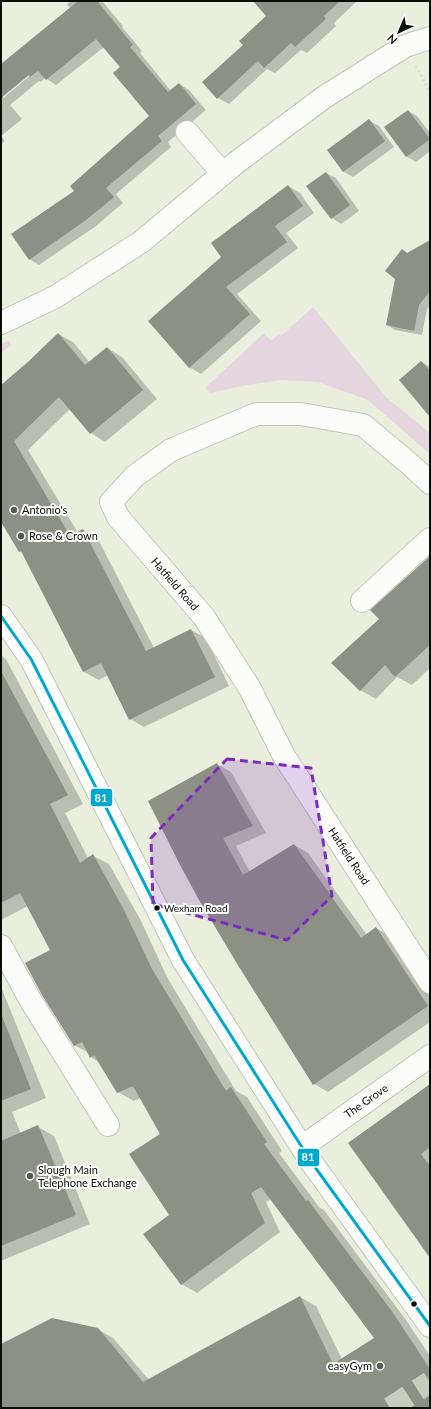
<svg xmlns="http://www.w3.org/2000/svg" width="431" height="1409" font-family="Lato,sans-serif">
	<rect width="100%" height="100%" fill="#e9eedd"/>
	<g fill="#e4d5de">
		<path d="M313,307L386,397L430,433V454L368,400L318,382L282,380L247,385L210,393L205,388L264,333L271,341L279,334L281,336Z"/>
		<path d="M9,341L11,345L1,353V344Z"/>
	</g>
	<g fill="#0003" fill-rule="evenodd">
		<path d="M71,1H102L123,26L122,27L142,51L140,53L171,91L179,84L189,90L206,110L168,142L171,147L116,194L123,203L96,226L39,265L29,259L76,192L150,116L121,68L104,47L56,85L45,78L41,82L39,81L10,105L22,119L1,136L5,141L1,144V62L4,63L71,9L67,4ZM32,71L33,73L3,98V95Z"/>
		<path d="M254,1H357L334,23L336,26L307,53L301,50L275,73L267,69L229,104L218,98L244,45L268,16Z"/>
		<path d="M408,111L417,116L430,133V151L416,162L406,156Z"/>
		<path d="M370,121L379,126L394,147L353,177L344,172L329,151Z"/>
		<path d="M326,173L336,178L359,211L341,224L332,218Z"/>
		<path d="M288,186L300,193L314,213L286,233L298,248L237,294L261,321L201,374L189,367L223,257Z"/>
		<path d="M430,242V306L427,309L422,335L395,330L387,325L408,254Z"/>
		<path d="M58,334L73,342L90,363L107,348L122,357L157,399L105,442L91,433L70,409L28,450L78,533L83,531L98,539L154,648L191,630L206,638L229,686L144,727L130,719L108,675L99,680L84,672L23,553L20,551L1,520V386L30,362Z"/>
		<path d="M422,362L430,367V412Z"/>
		<path d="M430,557V668L412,685L397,677L376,699L360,690L380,620Z"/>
		<path d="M1,655L6,659L83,804L65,813L88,858L93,856L109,864L140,919L168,979L236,1091L247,1097L282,1151L279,1153L319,1207L324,1210L406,1320L430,1356V1408H1V1345L97,1329L113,1338L149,1380L300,1297L316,1306L342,1359L375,1338L271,1199L266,1202L280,1232L197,1293L181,1284L171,1215L161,1134L141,1098L134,1101L118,1092L100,1063L91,1057L89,1053L74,1045L51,950L28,906L1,920Z"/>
		<path d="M217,764L231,772L266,833L236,846L250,872L294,845L308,853L367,935L376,928L390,936L430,997V1022L328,1092L314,1084L200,899Z"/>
		<path d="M1,987L46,1098L12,1112L21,1134L38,1127L54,1136L90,1224L1,1261Z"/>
		<path d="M430,1085V1256L349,1144Z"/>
	</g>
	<g fill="#8d9084">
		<path d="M78,1H97L133,45L130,47L168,92L179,83L196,104L158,136L162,141L106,188L114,197L86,220L29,260L11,234L74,191L70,186L149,116L113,73L120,67L96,39L46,80L38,71L30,77L29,75L1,98V64Z"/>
		<path d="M253,1H340L324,16L326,19L295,47L291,43L264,68L258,61L217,99L202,82L243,45L239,41L266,16Z"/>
		<path d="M408,110L430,139L406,157L384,127Z"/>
		<path d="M369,119L385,141L343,172L327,150Z"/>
		<path d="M326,172L350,205L331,219L306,186Z"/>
		<path d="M288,185L303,206L275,226L287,242L226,287L250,314L189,368L148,321L221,257L211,243Z"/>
		<path d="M430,240V291L419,305L414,331L386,325L395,279L385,271L402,249L407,253Z"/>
		<path d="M58,333L85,365L107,347L143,390L90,434L59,397L14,441L70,536L83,529L146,651L191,629L215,677L129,720L101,663L83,672L21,551L19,552L1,522V385L29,361Z"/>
		<path d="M421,361L430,371V417L399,380Z"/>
		<path d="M430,556V645L395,677L385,665L360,691L331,663L379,619L370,610Z"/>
		<path d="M1,671L68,795L50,804L80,863L93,854L124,910L152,969L226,1091L231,1087L267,1142L264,1144L306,1201L308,1200L391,1310L430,1369V1408H1V1344L52,1318L98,1328L143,1382L300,1296L333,1364L374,1338L261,1187L251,1193L265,1223L181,1285L143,1234L169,1215L129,1154L160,1134L133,1086L117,1093L94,1055L90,1058L82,1042L74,1046L42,995L25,963L50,950L20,893L1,903Z"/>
		<path d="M217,763L253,826L223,838L243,875L294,844L361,938L376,927L428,1006L313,1085L236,962L199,900L179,863L148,801Z"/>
		<path d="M2,1016L31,1089L1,1101V1017Z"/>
		<path d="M430,1084V1147L421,1154L430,1166V1258L348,1143Z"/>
		<path d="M38,1125L76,1215L1,1246V1141Z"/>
	</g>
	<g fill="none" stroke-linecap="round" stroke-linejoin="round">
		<path stroke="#c8ccbc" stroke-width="22" stroke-dasharray="22 11" stroke-linecap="butt" d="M390,1408L430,1382"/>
		<g stroke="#c1c5b8" stroke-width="24">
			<g id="minor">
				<path d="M187,132L223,174"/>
				<path d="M430,483L411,465L363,425L301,414H256L171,450L135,476L111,502L118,517L204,617L249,687L284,756L430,982"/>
				<path d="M362,601L430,539"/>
				<path d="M1,616L31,659L183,960L312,1163L430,1326"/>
				<path d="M1,946L31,1001L108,1125"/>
				<path d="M302,1147L430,1056"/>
			</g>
		</g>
		<g stroke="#c1c5b8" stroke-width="24">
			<path id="major" d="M1,323L55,297L141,242L237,162L323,98L405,46L430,38"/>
		</g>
		<g stroke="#d8dad4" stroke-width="2.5" stroke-dasharray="2 3" stroke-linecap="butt">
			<path d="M416,66L430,92"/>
			<path d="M1,579V584"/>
		</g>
		<use href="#minor" stroke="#fcfcfa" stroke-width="22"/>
		<use href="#major" stroke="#fcfcfa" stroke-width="22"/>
		<g stroke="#fff" stroke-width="6">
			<path id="bus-1" d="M1,616L31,659L183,960L312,1163L430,1326"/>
		</g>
		<use href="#bus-1" stroke="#00a9ce" stroke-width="3"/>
	</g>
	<path fill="#7b2cbf" fill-opacity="0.2" stroke="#7b2cbf" stroke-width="3" stroke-dasharray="8 5" stroke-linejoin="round" d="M227,759L311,768L332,896L287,940L153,904L151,838Z"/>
	<g fill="#585c50" stroke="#fff" stroke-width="1.5">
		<circle cx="14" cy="510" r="4"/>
		<circle cx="21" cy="536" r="4"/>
		<circle cx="30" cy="1176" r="4"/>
		<circle cx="380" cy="1366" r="4"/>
	</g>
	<g fill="#0a0d04" stroke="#fff" stroke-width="1.5">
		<circle cx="157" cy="908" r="3.5"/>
		<circle cx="414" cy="1304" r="3.5"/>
	</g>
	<g text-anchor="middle" stroke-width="4" stroke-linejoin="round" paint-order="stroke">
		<g font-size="10" fill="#0a0d04" stroke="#fff" text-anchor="start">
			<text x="164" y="912">Wexham Road</text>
		</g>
		<g font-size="11" fill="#0a0d04" stroke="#fff" text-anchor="start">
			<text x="22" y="514">Antonio's</text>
			<text x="29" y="540">Rose &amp; Crown</text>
			<text x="38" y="1174">Slough Main<tspan x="38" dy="13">Telephone Exchange</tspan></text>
			<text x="372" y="1370" text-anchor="end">easyGym</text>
		</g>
		<g font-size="11" fill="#0a0d04" stroke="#fff">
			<text transform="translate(175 584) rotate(49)" y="4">Hatfield Road</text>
			<text transform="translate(349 856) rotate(57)" y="4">Hatfield Road</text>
			<text transform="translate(366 1101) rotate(-35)" y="4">The Grove</text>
		</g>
	</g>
	<g stroke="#fff" stroke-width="1.5">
		<rect x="90" y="788" width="23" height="19" rx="4" fill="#00a9ce"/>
		<rect x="297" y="1148" width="23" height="19" rx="4" fill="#00a9ce"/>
	</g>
	<g font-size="11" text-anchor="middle" font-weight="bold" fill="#fff">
		<text x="101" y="802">81</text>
		<text x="308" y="1161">81</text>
	</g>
	<rect width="431" height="1409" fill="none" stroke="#0a0d04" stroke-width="4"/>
	<g transform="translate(399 32) rotate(224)" stroke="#ffffff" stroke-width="3" paint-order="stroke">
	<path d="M0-3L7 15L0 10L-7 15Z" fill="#0a0d04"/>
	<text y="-6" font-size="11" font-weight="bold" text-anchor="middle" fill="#0a0d04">N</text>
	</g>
</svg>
